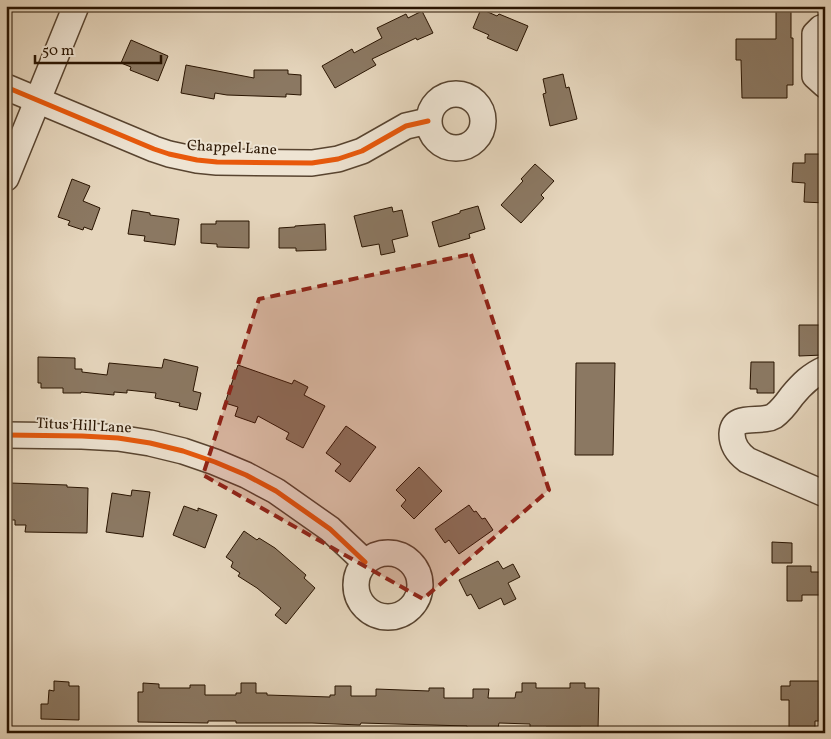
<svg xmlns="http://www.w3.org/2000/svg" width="831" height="739" font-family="Vollkorn,serif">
	<rect width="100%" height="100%" fill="#e5d5bc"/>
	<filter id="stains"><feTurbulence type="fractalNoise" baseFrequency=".004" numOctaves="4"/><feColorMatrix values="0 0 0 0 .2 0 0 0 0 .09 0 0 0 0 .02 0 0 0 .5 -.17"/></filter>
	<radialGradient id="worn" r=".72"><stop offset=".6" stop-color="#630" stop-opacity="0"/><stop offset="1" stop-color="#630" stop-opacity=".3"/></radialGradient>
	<g fill="#8b7862" stroke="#291401">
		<path d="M776,6H791V38H793V85H787V98H742L741,60H736V39H776Z"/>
		<path d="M481,9L497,16L499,14L528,26L517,51L487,38L489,35L473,28Z"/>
		<path d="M422,11L433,33L417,40L416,38L372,59L376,65L335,88L322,66L352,49L354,53L382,38L377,28L406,14L408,18Z"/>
		<path d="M131,40L168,56L158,81L130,70L131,67L121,63Z"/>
		<path d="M186,65L254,78V70H288V74L301,75V95L286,94V97L227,95L215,93L214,99L181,93Z"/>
		<path d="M563,74L566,88L569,87L577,119L550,126L543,94L546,93L543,79Z"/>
		<path d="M805,154H825V203L804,202L805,183L792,182L793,163H805Z"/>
		<path d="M535,164L554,181L541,195L544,198L521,223L501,205L523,181L521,179Z"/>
		<path d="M72,179L90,186L83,201L100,208L92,230L84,227L83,230L68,225L70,221L58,217Z"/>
		<path d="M478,206L485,229L469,234L470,238L439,247L432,222L460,213V211Z"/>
		<path d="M392,207L393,212L402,210L408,236L392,240L395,252L381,255L379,244L362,247L354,216Z"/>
		<path d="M132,210L150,213V215L179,219L175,245L144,241L145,236L128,234Z"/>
		<path d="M216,221H249V248L217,247V244L201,243V224H216Z"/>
		<path d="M325,224L326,250L296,251V248H279V228L295,227V226Z"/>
		<path d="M799,325H822L823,355L799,356Z"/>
		<path d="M38,357L75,358V369H82V372L107,375L109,363L162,368L164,359L198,367L193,391L201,393L197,410L179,406L180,403L155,398L156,393L127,390V393L114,392V395L81,392V393H63V388H41V383H38Z"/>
		<path d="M751,362H774V393H757V389H750Z"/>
		<path d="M576,363H615L613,455H575Z"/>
		<path d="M238,365L292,384L294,380L308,387L304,395L325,406L303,448L286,439L289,433L258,416L255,423L235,416L238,407L225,403Z"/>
		<path d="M346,426L376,447L350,482L335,471L341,464L326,453Z"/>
		<path d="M419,467L442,491L414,519L401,506L406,500L396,490Z"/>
		<path d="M10,483L67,485V487L88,488L87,533L25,532L26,525H15V520H6V486H10Z"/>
		<path d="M132,490L150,492L143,537L106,532L112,493L131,496Z"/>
		<path d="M469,505L474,512L476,511L482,519L485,518L493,530L459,554L449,540L445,543L435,529Z"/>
		<path d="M184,506L198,511V508L217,515L205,548L173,535Z"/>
		<path d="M244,531L257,540L259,538L275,548L306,575L304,578L315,588L286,624L275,615L281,608L257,588L238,576L240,573L231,567L233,562L226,557Z"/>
		<path d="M772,542L792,543V563H772Z"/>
		<path d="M498,561L503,569L513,564L520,577L508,583L516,599L504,605L501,598L479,609L471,594L467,596L459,580Z"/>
		<path d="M787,566H811V572H825V595H802V601H787Z"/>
		<path d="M54,681L69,682V686H79V720L41,719V704H48L49,690L54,691Z"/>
		<path d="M790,681H819V721H815V732H789V700H781V686H790Z"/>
		<path d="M143,683L159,684V688H190V685H205V695H236V693H241V683H256V693H267V695L330,697V695H335V686H351V696H376V689L429,691V688H444V698H473V689H489L488,698H515L516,692H522V683H536V688H570V683H585V688H599L598,730H581V727H546V728H530V724L499,723L498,728H467V726L361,723L360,725L312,723H236V721H208V723L138,722V692H143Z"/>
	</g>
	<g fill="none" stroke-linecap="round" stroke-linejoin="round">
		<g stroke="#584430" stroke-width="28">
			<g id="minor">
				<path d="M825,27L821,28L815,34V76L825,85"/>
				<path d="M6,87L154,149L169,154L197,160L217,162L312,163L338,159L362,151L406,126L428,121"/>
				<circle cx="456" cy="121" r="27"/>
				<path d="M6,178L76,6"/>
				<path d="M825,369C811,375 802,384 792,396C787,403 781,411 774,416C761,424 733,412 732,434C732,446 739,454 747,460L825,494"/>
				<path d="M6,435L82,436L118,438L150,443L183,451L215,462L246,475L276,491L330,529L365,562"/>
				<circle cx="388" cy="585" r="32"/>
			</g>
		</g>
		<use href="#minor" stroke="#eee4d3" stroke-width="25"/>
		<g stroke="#eee4d3" stroke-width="8">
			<g id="cycleway">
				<path d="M6,87L154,149L169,154L197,160L217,162L312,163L338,159L362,151L406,126L428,121"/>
				<path d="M6,435L82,436L118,438L150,443L183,451L215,462L246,475L276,491L330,529L365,562"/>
			</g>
		</g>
		<use href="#cycleway" stroke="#e8590c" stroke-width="5"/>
	</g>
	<path fill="#8f2418" fill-opacity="0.2" stroke="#8f2418" stroke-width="4" stroke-dasharray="10 6" stroke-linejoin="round" d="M471,254L549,490L423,599L203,475L259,299Z"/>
	<g text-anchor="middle" stroke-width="4" stroke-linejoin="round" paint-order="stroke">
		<g font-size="15" fill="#291401" stroke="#eee4d3">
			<text transform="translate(232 147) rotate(3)" y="5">Chappel Lane</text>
			<text transform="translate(84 425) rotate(3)" y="5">Titus Hill Lane</text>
		</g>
	</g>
	<rect width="831" height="739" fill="none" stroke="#e5d5bc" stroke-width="25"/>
	<rect x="8" y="8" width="816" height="724" fill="none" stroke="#291401" stroke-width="2.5"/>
	<rect x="12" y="12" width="806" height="714" fill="none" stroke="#291401"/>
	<path d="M35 55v8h126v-8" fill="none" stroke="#291401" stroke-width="2.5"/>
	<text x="42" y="55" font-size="15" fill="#291401" stroke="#eee4d3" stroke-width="4" paint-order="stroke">50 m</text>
	<rect width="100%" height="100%" filter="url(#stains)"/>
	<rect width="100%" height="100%" fill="url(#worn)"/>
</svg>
